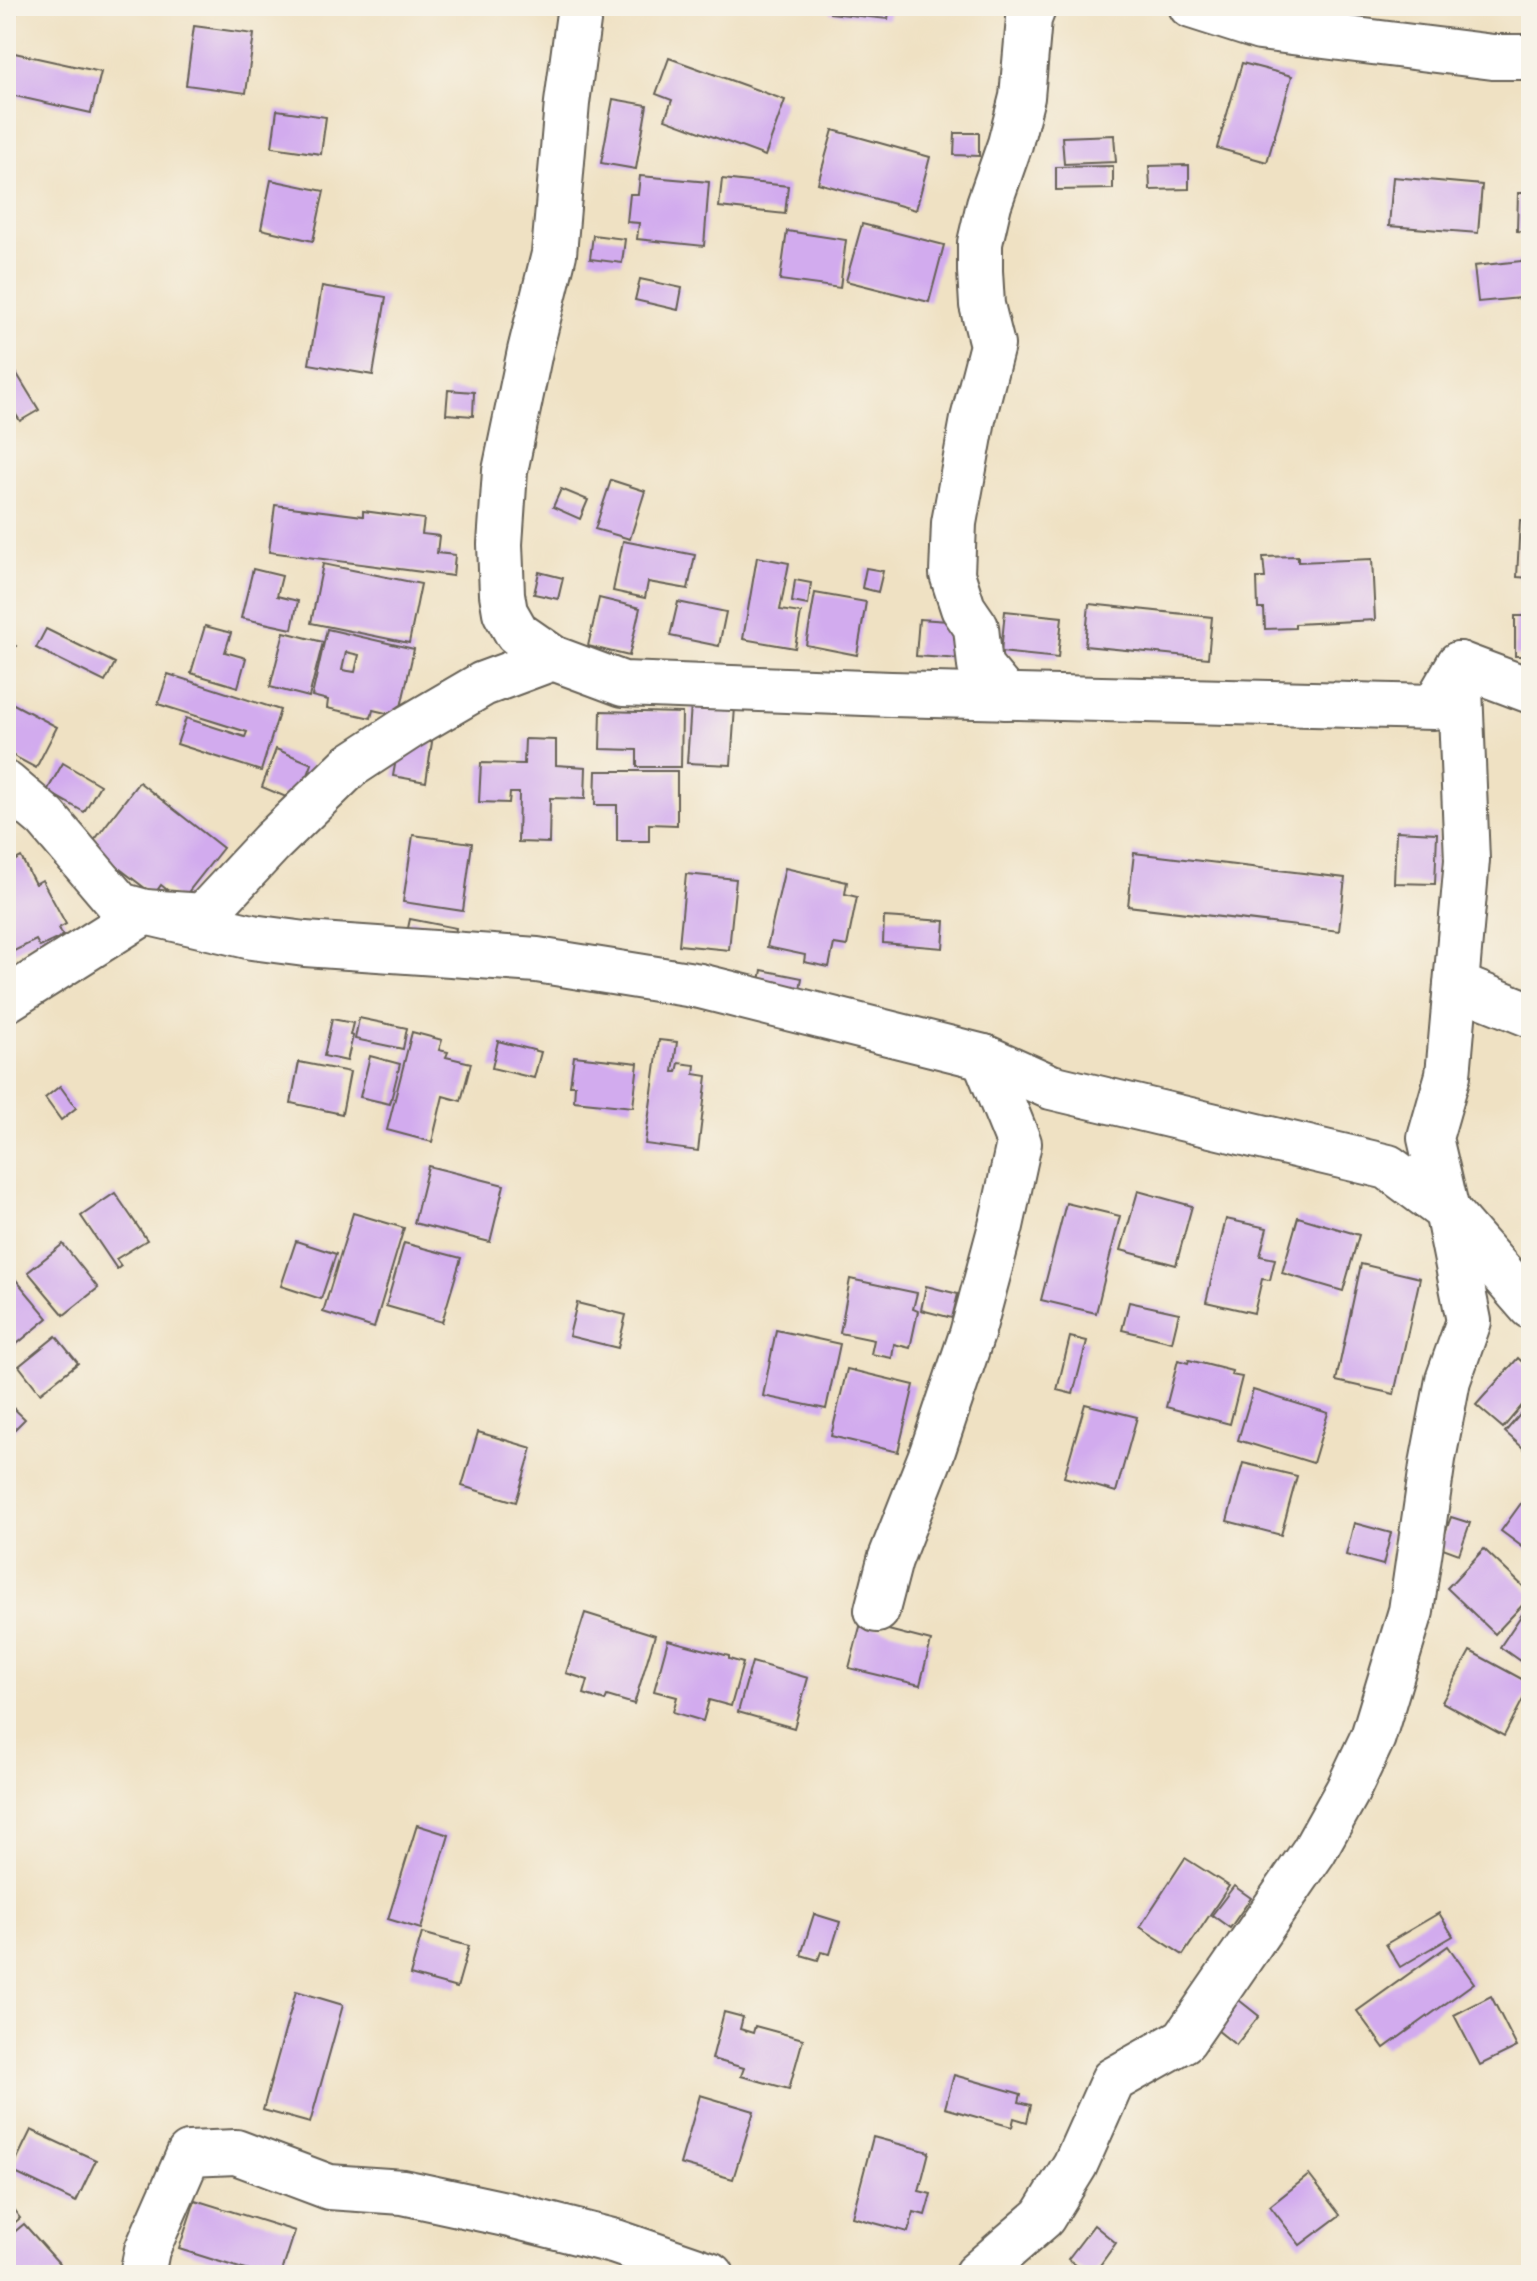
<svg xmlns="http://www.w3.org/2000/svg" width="1537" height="2281" font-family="Pangolin,sans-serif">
	<rect width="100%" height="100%" fill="#f7f3e8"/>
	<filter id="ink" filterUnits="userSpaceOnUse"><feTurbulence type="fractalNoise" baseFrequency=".0125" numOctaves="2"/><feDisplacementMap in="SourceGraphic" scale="16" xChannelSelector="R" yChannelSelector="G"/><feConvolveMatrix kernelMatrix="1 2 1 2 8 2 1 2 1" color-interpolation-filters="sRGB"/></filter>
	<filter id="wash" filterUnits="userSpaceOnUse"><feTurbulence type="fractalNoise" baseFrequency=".006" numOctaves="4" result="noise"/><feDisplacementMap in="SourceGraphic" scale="32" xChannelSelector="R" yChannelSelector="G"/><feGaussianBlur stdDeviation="1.8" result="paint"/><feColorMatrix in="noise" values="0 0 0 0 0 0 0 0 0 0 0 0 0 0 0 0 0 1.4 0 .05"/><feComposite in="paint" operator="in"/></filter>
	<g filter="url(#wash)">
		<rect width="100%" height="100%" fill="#efe1c3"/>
		<g id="blocks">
			<g fill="#d2abee" fill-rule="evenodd">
				<path d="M6,6H18L7,56H6Z"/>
				<path d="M830,6H890L888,19L830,13Z"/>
				<path d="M194,26L254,34L246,93L186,85Z"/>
				<path d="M10,52L101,72L91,113L6,94V68Z"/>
				<path d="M669,58L785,100L765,156L665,119L672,100L656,94Z"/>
				<path d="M1242,63L1292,76L1267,162L1217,148Z"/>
				<path d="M613,99L647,105L636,169L601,163Z"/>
				<path d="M277,110L326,117L321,154L272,147Z"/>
				<path d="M833,130L930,157L916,210L818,183Z"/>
				<path d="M955,133H979V156L954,155Z"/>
				<path d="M1114,135L1116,162L1064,164L1062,137Z"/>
				<path d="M1189,165V189L1150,190L1149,166Z"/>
				<path d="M1113,166V189L1056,190V167Z"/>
				<path d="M640,176L709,182L704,246L637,239L639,223L627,222L630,194H638Z"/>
				<path d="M1393,177L1482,185L1478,233L1389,226Z"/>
				<path d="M722,179L788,186L785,214L719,207Z"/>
				<path d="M271,180L324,191L313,241L261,229Z"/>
				<path d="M1518,193H1531V232L1517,231Z"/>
				<path d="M862,224L944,245L929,302L846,281Z"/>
				<path d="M787,231L846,240L840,288L780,280Z"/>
				<path d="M593,235L625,239L622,263L590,259Z"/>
				<path d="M1531,260V297L1478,302L1474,266Z"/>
				<path d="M640,279L682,288L678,310L635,300Z"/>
				<path d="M322,286L386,297L373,375L309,364Z"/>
				<path d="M6,356L39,410L20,421L6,399Z"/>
				<path d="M448,390L474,392L473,416L446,414Z"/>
				<path d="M611,480L645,491L630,539L595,529Z"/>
				<path d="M561,489L588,500L580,519L553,507Z"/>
				<path d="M275,505L363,516V511L424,519L422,534L439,536L437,553L455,555L453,576L269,552Z"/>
				<path d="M1520,520L1531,521V578L1517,577Z"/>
				<path d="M623,541L695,555L688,589L648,582L645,598L613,591Z"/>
				<path d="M1298,556V562L1372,559L1375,620L1295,624V628L1265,629L1264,609H1258L1257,578H1265L1263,557Z"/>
				<path d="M757,557L789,563L780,610L801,613L795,648L743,639Z"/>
				<path d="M323,564L421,584L409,643L311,623Z"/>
				<path d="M866,568L883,571L878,592L862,588Z"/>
				<path d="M253,569L282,576L277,596L298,601L292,629L241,618Z"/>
				<path d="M539,572L563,578L558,599L534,594Z"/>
				<path d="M795,580L811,583L808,605L792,602Z"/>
				<path d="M815,593L866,602L857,655L806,645Z"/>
				<path d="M599,598L640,608L629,656L588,646Z"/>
				<path d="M678,602L726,612L719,646L670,636Z"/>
				<path d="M1089,604L1212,617L1208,658L1085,646Z"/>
				<path d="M1005,611L1062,617L1058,658L1001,652Z"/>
				<rect x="1515" y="616" width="16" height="40"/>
				<path d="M919,619L963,622L961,659L916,656Z"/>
				<path d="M205,626L231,633L225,652L246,658L238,687L191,673Z"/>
				<path d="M46,629L115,663L105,682L36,648Z"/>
				<path d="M327,629L414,649L399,716L373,710L371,718L327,708L328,700L312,696ZM346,652L359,655L355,672L342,670Z"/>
				<path d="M284,632L323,642L309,697L270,687Z"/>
				<path d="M6,640L16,646L6,663Z"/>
				<path d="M168,674L280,710L261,771L177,744L186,718L245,737L247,732L158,704Z"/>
				<path d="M6,700L57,727L36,768L6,752Z"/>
				<path d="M691,704L735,707L731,765L687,763Z"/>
				<path d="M601,711L682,713L681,767H637V750L600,749Z"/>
				<path d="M400,737L432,742L426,782L393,776Z"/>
				<path d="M525,739L556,740V765L586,767L585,799L550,798L549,843L518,842L519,793H510L509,803L479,802L481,763L524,764Z"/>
				<path d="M276,749L312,764L298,802L262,787Z"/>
				<path d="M63,763L100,785L84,812L47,791Z"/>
				<path d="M596,771H677V825L649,824V841H617V805H595Z"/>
				<path d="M139,782L223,848L181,901L161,885L154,895L90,846Z"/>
				<path d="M1396,831L1437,833L1435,884L1394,883Z"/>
				<path d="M413,835L472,843L463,911L403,902Z"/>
				<path d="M1134,853L1345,878L1339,931L1128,906Z"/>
				<path d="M21,857L35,884L42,880L66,924L59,928L63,936L40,947L36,940L8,954L6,950V865Z"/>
				<path d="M785,868L847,882L845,894L857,897L847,946L834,944L829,967L804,962L805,955L767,947Z"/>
				<path d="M686,874L736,879L729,950L679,945Z"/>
				<path d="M884,917L945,921L943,948L883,943Z"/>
				<path d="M410,919L456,928L452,951L405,942Z"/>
				<path d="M762,970L802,978L799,995L757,996Z"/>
				<path d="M359,1018L407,1028L403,1049L355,1039Z"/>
				<path d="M332,1019L353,1023L350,1035L353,1036L347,1061L324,1056Z"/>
				<path d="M412,1032L442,1040L439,1050L448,1052L446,1057L471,1063L461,1101L443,1096L432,1142L387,1130Z"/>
				<path d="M659,1040L677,1042L673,1072H677L679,1063L695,1065L694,1074L707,1076L698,1151L645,1144Z"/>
				<path d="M498,1041L541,1052L534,1078L492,1068Z"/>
				<path d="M370,1056L400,1064L390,1104L360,1097Z"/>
				<path d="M574,1056L638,1063L633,1107L574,1101L575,1085H570Z"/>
				<path d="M299,1062L350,1072L342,1114L291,1103Z"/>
				<path d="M60,1086L76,1108L61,1120L45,1098Z"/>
				<path d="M428,1166L504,1185L490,1242L414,1223Z"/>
				<path d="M1138,1191L1192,1206L1176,1265L1121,1250Z"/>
				<path d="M115,1193L147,1240L116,1259L121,1266L117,1269L81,1216Z"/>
				<path d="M1066,1203L1120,1216L1096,1313L1041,1300Z"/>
				<path d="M353,1213L404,1228L374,1328L323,1312Z"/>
				<path d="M1298,1217L1359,1235L1343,1291L1282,1273Z"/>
				<path d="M1226,1219L1267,1228L1260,1256L1275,1259L1270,1280L1262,1279L1254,1313L1206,1302Z"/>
				<path d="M296,1241L336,1254L321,1299L281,1286Z"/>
				<path d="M404,1243L461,1258L442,1322L386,1306Z"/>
				<path d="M63,1244L98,1288L64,1315L28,1272Z"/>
				<path d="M1361,1264L1420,1278L1394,1394L1336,1381Z"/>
				<path d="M6,1268L48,1318L6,1353Z"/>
				<path d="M850,1279L917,1293L913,1309L918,1311L910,1348L894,1344L892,1358L871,1354L874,1340L840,1333Z"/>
				<path d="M926,1286L958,1294L952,1318L921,1310Z"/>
				<path d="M1129,1302L1179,1313L1172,1342L1122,1330Z"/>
				<path d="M577,1303L626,1315L618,1348L569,1336Z"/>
				<path d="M776,1330L840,1344L826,1409L763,1396Z"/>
				<path d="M56,1336L78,1363L40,1393L19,1366Z"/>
				<path d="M1070,1337L1087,1341L1073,1394L1057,1390Z"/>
				<path d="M1518,1358L1531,1370V1395L1503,1428L1476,1405Z"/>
				<path d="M1178,1360L1188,1363L1189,1360L1232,1371L1231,1375L1242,1377L1230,1424L1166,1407Z"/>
				<path d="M847,1369L914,1385L898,1452L831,1436Z"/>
				<path d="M1253,1390L1328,1413L1313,1463L1238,1440Z"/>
				<path d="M6,1401L25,1419L6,1438Z"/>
				<path d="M1531,1402V1455L1505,1432Z"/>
				<path d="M1085,1404L1137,1417L1116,1492L1064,1477Z"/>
				<path d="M478,1432L532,1448L516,1502L462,1486Z"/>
				<path d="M1243,1463L1297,1476L1281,1535L1227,1521Z"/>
				<path d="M1522,1502L1531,1509V1547L1528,1551L1501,1531Z"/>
				<path d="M1451,1517L1470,1523L1459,1554L1440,1547Z"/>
				<path d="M1354,1523L1391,1533L1383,1565L1346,1555Z"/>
				<path d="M1484,1549L1531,1594V1596L1495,1634L1447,1588Z"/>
				<path d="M1531,1601V1660L1527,1666L1500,1647Z"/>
				<path d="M585,1613L655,1635L634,1704L607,1696L605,1701L584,1694L588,1680L566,1673Z"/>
				<path d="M861,1623L931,1641L920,1685L849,1668Z"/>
				<path d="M668,1640L729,1656V1659L743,1663L731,1706L709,1700L703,1721L673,1712L677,1697L654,1691Z"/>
				<path d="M1470,1651L1531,1684L1504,1736L1442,1702Z"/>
				<path d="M752,1662L808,1678L794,1728L738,1712Z"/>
				<path d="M417,1825L449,1835L421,1929L388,1919Z"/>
				<path d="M1185,1858L1229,1886L1183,1955L1140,1927Z"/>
				<path d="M1234,1886L1251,1898L1230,1928L1212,1915Z"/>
				<path d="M1439,1913L1453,1936L1400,1967L1386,1944Z"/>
				<path d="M814,1914L840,1922L830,1954L821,1952L818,1960L801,1955Z"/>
				<path d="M422,1933L469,1946L457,1988L410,1975Z"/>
				<path d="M1448,1946L1474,1983L1384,2048L1357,2011Z"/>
				<path d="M296,1991L343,2005L310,2123L263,2110Z"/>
				<path d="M1491,1996L1517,2047L1480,2065L1454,2015Z"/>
				<path d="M1235,1997L1259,2016L1236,2045L1212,2026Z"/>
				<path d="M724,2012L743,2017L740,2029L753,2033L755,2026L803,2039L789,2089L741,2076L744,2068L712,2059Z"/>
				<path d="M954,2075L1021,2094L1019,2102L1031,2105L1027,2122L1014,2118L1012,2127L945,2108Z"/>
				<path d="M700,2095L754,2111L733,2179L680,2164Z"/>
				<path d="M31,2130L96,2160L76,2202L11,2171Z"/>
				<path d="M873,2137L929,2152L919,2191L931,2194L925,2215L914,2212L908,2232L852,2217Z"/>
				<path d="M1309,2175L1340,2215L1300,2245L1270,2206Z"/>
				<path d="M6,2200L20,2218L6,2230Z"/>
				<path d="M195,2200L295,2231L281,2275H262L179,2249Z"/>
				<path d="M24,2224L65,2270L59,2275H6V2239Z"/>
				<path d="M1094,2225L1116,2243L1093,2275H1089L1068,2259Z"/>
			</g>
		</g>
	</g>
	<g filter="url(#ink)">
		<use href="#blocks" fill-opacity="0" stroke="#666156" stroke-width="2"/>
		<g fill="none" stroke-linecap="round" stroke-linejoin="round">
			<g stroke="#666156" stroke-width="48">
				<g id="minor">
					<path d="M580,6L567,103L554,254L530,351L505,471L500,544L502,594L505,612L517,633L553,658L623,684L891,694L1434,707L1459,664L1531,691"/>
					<path d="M1191,6L1260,28L1493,57H1531"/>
					<path d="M1006,697L980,666L976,627L963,608L952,574L954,523L973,419L992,345L982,305L980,271V243L989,204L1010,144L1022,97L1029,19L1034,6"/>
					<path d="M6,784L46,818L120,905L145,912L203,916L271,843L350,766L411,726L483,684L553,658"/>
					<path d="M1456,985L1531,1015"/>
					<path d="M6,1000L145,912L252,937L305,944L537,960L700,986L984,1057L1051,1087L1388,1167L1447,1211L1430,1138L1448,1075L1467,860L1459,664"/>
					<path d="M1449,1213L1531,1307"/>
					<path d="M877,1610L890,1560L932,1453L972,1334L1001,1226L1019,1143L984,1057"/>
					<path d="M142,2275L147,2250L189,2154L236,2152L329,2187L403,2192L510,2215L616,2242L712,2275"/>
					<path d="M976,2275L1043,2217L1075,2165L1113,2080L1184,2040L1314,1851L1348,1790L1373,1737L1411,1611L1433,1459L1448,1380L1469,1321L1447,1211"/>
				</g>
			</g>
			<use href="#minor" stroke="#fff" stroke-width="44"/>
		</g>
	</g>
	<rect width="1537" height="2281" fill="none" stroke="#f7f3e8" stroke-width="32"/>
</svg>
